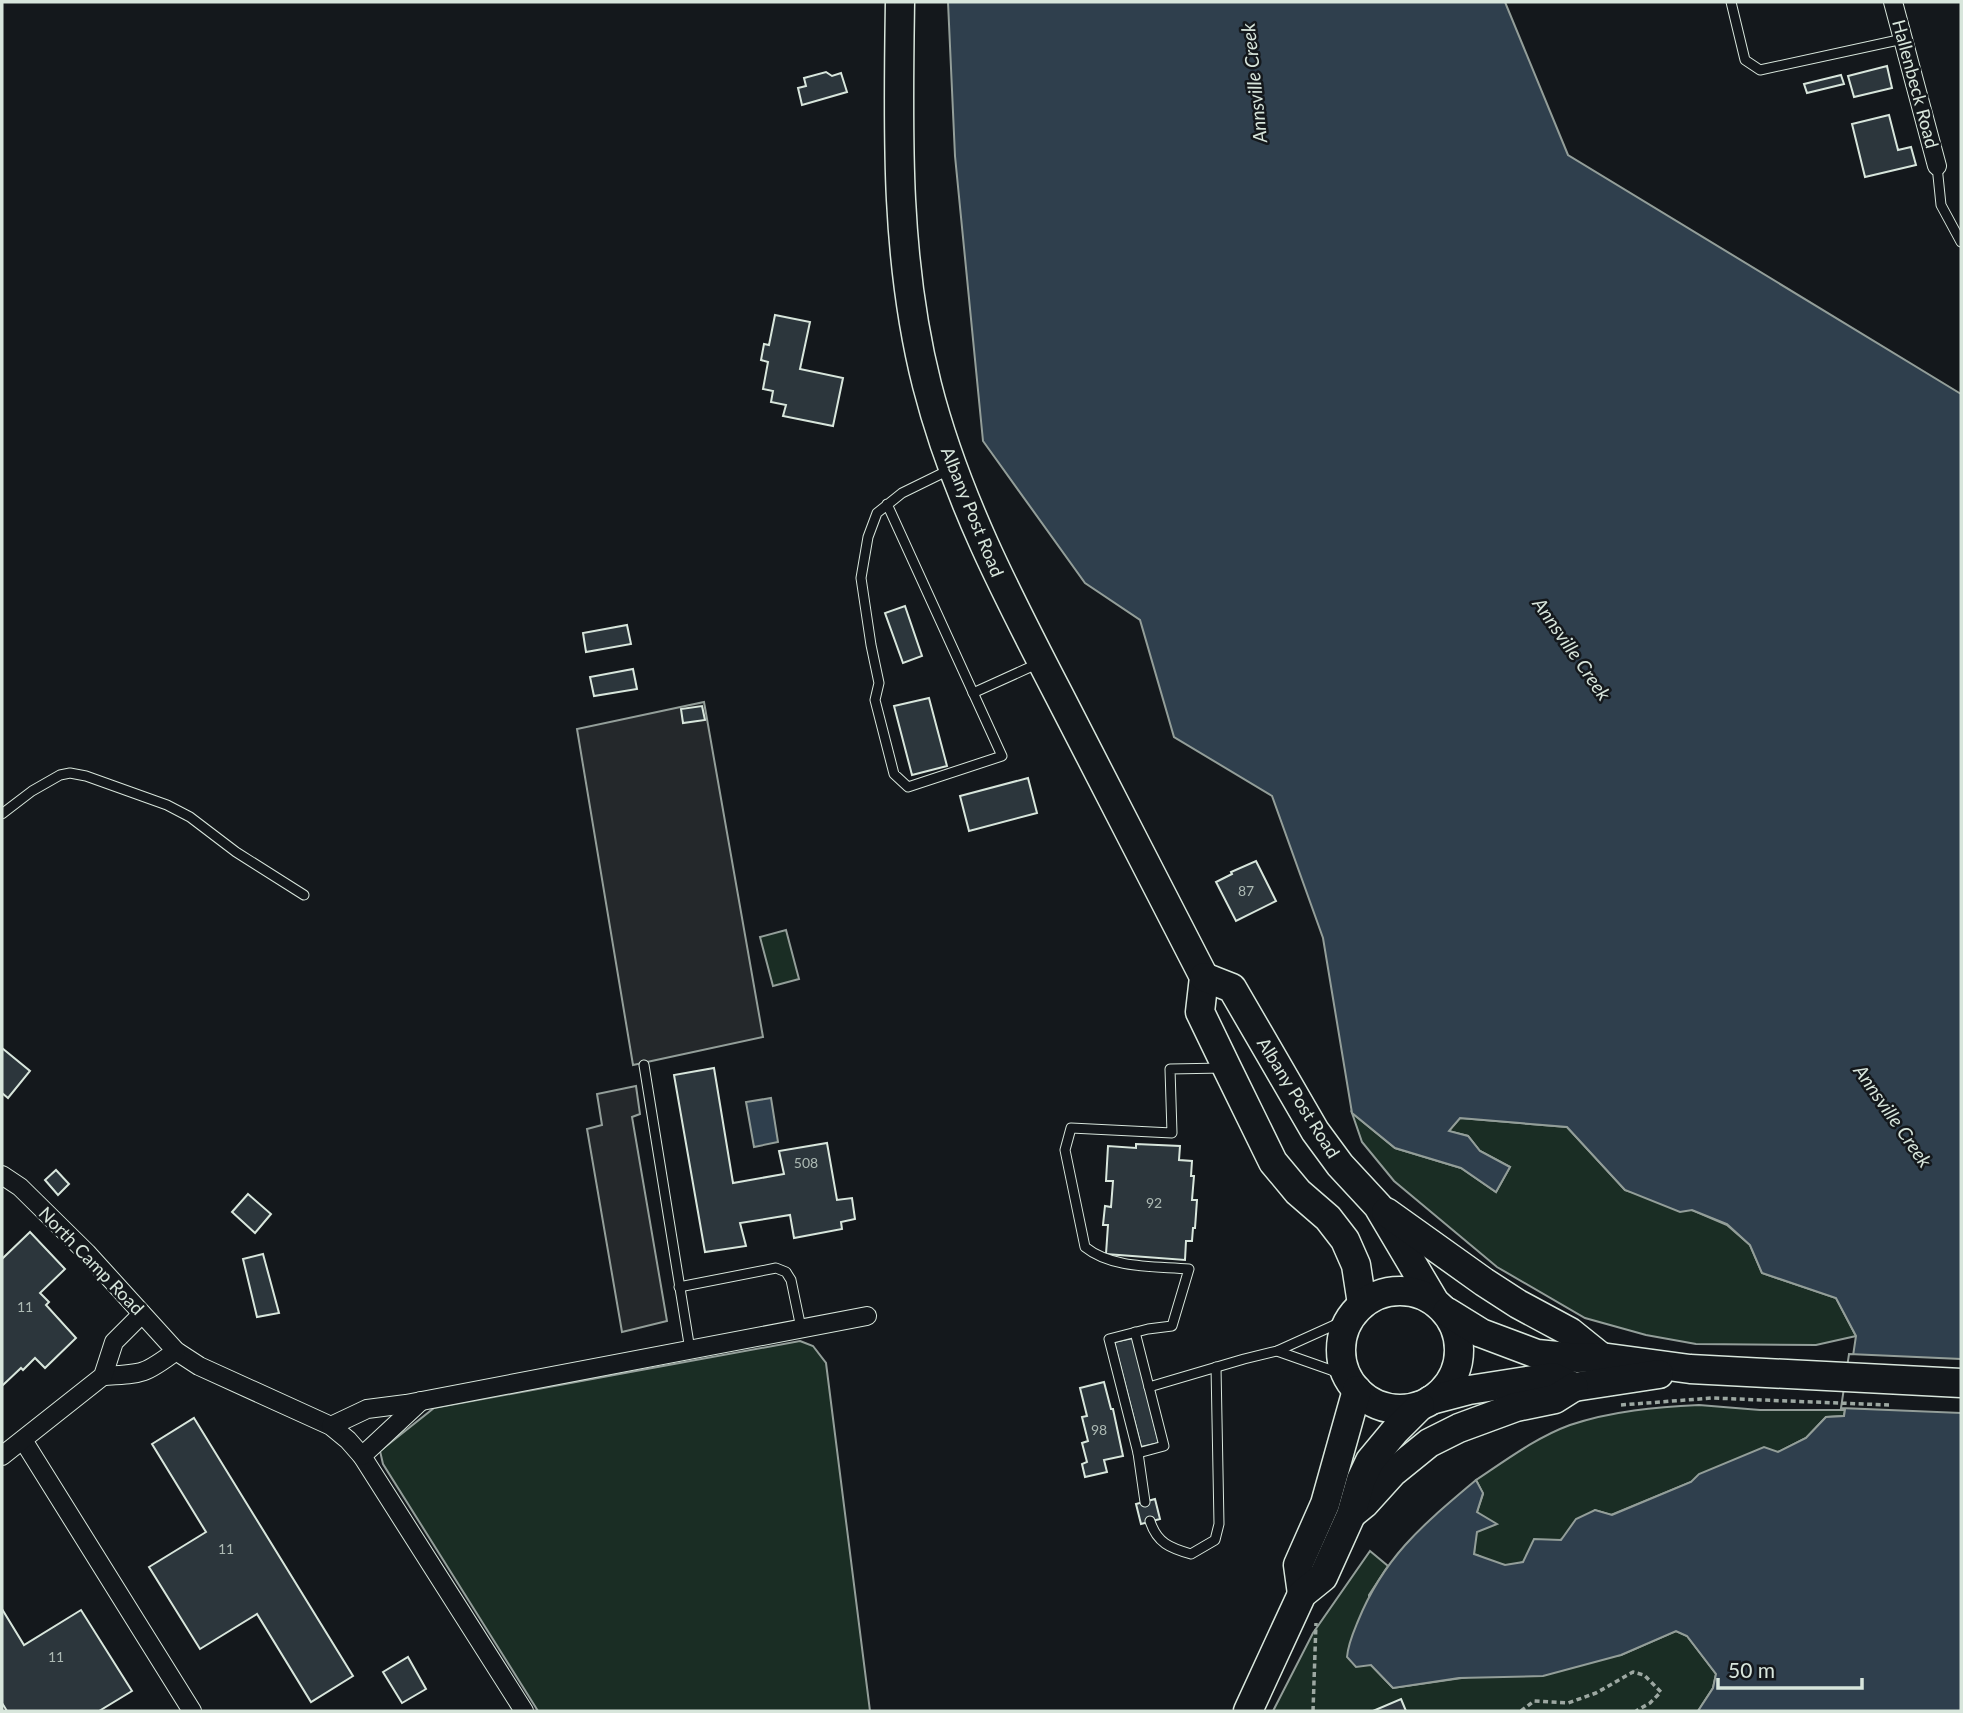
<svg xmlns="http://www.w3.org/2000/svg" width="1963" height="1713" font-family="Lato,sans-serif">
	<rect width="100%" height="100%" fill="#14181c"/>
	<g fill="#1a2d24" stroke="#939e99" stroke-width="2">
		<path d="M786,930L799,979L773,986L760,937Z"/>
		<path d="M1352,1113L1395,1148L1461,1168L1496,1192L1510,1167L1480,1151L1468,1136L1448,1131L1460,1118L1567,1127L1625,1190L1692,1210L1727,1225L1750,1245L1762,1273L1836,1298L1856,1336L1816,1345L1696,1344L1646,1335L1585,1318L1497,1267L1394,1181L1362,1142Z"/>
		<path d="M800,1341L813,1346L826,1363L870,1711H538L383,1464L380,1451L434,1408Z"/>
		<path d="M1699,1405L1760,1410H1845L1844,1416L1826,1417L1806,1438L1778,1452L1691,1482L1611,1515L1595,1510C1574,1529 1536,1566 1506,1565C1496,1565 1483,1557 1474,1554L1477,1512L1483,1494L1476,1480C1506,1460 1537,1437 1570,1425C1612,1411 1656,1407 1699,1405Z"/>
		<path d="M1370,1551L1388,1566L1369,1595L1371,1665L1393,1688L1621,1655L1676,1631L1687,1636L1716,1674L1713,1688L1698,1711H1273L1313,1633Z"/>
	</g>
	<g fill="#24282b" stroke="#939e99" stroke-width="2">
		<path d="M704,702L763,1037L633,1065L577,729Z"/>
		<path d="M636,1086L640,1114L632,1117L667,1321L622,1332L587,1129L602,1125L597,1094Z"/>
	</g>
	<g fill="#2f3f4d" stroke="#939e99" stroke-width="2">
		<path d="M948,2H1505L1568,155L1961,394V1711H1698L1713,1688L1716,1674L1687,1636L1676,1631L1621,1655L1543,1676L1459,1678L1393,1688L1371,1665L1356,1667L1347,1657C1348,1644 1353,1633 1358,1621C1385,1555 1424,1524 1476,1480L1483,1493L1477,1512L1497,1524L1477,1532L1474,1554L1505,1565L1523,1562L1534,1539L1561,1540L1576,1519L1595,1510L1612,1515L1691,1482L1699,1474L1764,1447L1778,1452L1806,1438L1826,1417L1844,1416L1856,1336L1836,1298L1762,1273L1750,1245L1727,1224L1692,1210L1680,1212L1625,1190L1567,1127L1460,1118L1449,1131L1468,1136L1480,1151L1510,1167L1496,1192L1461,1168L1395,1148L1352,1113L1323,938L1272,796L1174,737L1140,620L1085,583L983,441L955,156Z"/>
		<path d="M771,1098L778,1142L754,1147L746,1102Z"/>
	</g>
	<path fill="#14181c" stroke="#939e99" stroke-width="2" d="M1849,1354L1961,1359V1413L1841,1408Z"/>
	<g fill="#2c363c" stroke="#d8e6dc" stroke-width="2">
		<path d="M1887,66L1892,88L1854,97L1848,76Z"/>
		<path d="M826,72L832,76L841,73L847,92L802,105L798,88L806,86L804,78Z"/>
		<path d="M1841,75L1844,84L1807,93L1804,84Z"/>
		<path d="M1889,115L1898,150L1911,147L1916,165L1865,177L1852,124Z"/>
		<path d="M775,315L810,322L800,369L843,378L833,426L783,416L786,405L771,402L773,391L763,389L768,362L761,360L764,344L769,345Z"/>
		<path d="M905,606L922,656L903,663L885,613Z"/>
		<path d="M627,625L631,644L586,652L583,633Z"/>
		<path d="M633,669L637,689L594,696L590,677Z"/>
		<path d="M929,698L947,766L912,775L894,706Z"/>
		<path d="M702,706L705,720L683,723L681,709Z"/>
		<path d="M1028,778L1037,813L969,831L960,796Z"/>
		<path d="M1256,861L1276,901L1236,921L1216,882L1232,874L1231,872Z"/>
		<path d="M2,1048L30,1071L8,1098L2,1093Z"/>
		<path d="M714,1068L733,1183L784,1174L779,1151L827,1143L837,1200L852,1198L855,1219L841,1222L842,1229L794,1238L790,1215L740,1223L746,1246L705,1252L674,1075Z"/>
		<path d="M1136,1144L1180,1146L1179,1160L1192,1161L1191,1176H1194L1192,1200H1197L1195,1228H1193L1192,1241H1186L1185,1260L1106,1254L1108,1225H1103L1105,1206L1111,1207L1113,1181H1106L1108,1146L1136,1148Z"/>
		<path d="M56,1170L69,1184L58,1195L45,1180Z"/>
		<path d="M248,1194L271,1214L255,1233L232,1212Z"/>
		<path d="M30,1232L65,1269L40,1293L49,1302L46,1305L76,1338L45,1368L35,1358L23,1370L21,1368L2,1386V1259Z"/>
		<path d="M263,1254L279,1313L257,1317L243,1259Z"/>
		<path d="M1133,1338L1159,1443L1141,1447L1114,1342Z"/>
		<path d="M1104,1382L1111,1409H1113L1123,1456L1104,1460L1107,1472L1085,1477L1082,1464L1087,1462L1082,1443L1088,1441L1082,1417L1087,1416L1080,1388Z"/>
		<path d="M194,1418L353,1676L311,1702L257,1614L200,1649L149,1567L206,1532L152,1444Z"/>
		<path d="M1155,1499L1160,1519L1141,1524L1136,1504Z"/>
		<path d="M2,1609L24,1645L81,1610L132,1691L99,1711H7L2,1703Z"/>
		<path d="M408,1657L426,1689L402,1703L383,1672Z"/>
		<path d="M1401,1699L1406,1711H1373Z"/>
	</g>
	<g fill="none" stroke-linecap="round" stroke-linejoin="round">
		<g stroke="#d8e6dc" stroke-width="11">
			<g id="service">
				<path d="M1731,2L1745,60L1760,70L1903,39"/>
				<path d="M1937,166L1941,205L1961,242"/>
				<path d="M887,504L1002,756L908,787L894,774L875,700L879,683L871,645L861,578L868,537L877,513L902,493L951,469"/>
				<path d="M973,693L1037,664"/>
				<path d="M2,814L32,791L60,775L70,773L86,776L167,805L190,817L236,852L304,895"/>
				<path d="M644,1065L690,1350"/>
				<path d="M679,1287L776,1268L786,1272L791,1280L801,1328"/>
				<path d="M1135,1332L1164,1446L1138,1453"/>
				<path d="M1277,1351L1331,1370L1348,1379"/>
				<path d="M1149,1387L1244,1359L1277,1351L1350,1318"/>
				<path d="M1145,1502L1138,1453L1109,1339L1148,1329L1172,1326L1189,1269C1156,1266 1112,1269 1085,1247L1065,1150L1071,1128L1172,1133L1170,1069L1223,1068"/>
				<path d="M1150,1521C1157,1543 1170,1548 1191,1554L1215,1540L1219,1524L1216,1367"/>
			</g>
		</g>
		<g stroke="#d8e6dc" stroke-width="20">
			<g id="minor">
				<path d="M1893,2L1937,166"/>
				<path d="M2,1175L20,1187L87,1253L176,1351L199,1366L331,1426L348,1440L362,1456L524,1711"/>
				<path d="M103,1376C142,1374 144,1375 176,1351"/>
				<path d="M331,1426L367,1409L406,1404L867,1316"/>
				<path d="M23,1440L192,1711"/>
				<path d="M2,1456L103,1376L114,1342L142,1314"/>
				<path d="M362,1456L421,1401"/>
			</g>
		</g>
		<g stroke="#d8e6dc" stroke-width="31">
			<g id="trunk">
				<path d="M900,2C898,130 895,259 927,385C955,495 1007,595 1059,695C1107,789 1156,883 1204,977L1200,1012L1227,1068L1273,1162L1298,1192L1328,1218L1345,1240L1356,1265L1362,1304"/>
				<path d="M1204,977L1232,988L1315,1131L1340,1165L1378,1206L1433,1299"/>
				<path d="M1386,1212L1484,1282L1518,1304L1570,1332L1601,1357"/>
				<circle cx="1400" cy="1350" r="59"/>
				<path d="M1447,1312L1481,1333L1537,1354L1578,1358L1601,1357L1690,1369L1961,1383"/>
				<path d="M1431,1400L1469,1390L1553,1377L1574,1387L1659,1374"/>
				<path d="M1353,1513L1364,1504L1392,1473L1429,1443L1459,1428L1516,1407L1555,1399L1574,1387"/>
				<path d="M1302,1594L1298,1565L1325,1504L1357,1390"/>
				<path d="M1248,1711L1302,1594L1323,1577L1351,1515L1361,1480L1370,1461L1395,1431L1420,1406"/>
			</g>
		</g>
		<g stroke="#9da8a2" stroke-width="3.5" stroke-dasharray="5 3.5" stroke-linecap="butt">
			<path d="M1621,1405L1712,1398L1889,1405"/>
			<path d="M1313,1711L1316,1623"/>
			<path d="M1521,1711L1534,1701L1568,1703L1596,1693L1633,1672L1644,1675L1661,1692L1650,1703L1636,1711"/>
		</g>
		<use href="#service" stroke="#14181c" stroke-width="9"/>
		<use href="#minor" stroke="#14181c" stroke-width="18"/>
		<use href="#trunk" stroke="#14181c" stroke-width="28"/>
	</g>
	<g text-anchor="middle" stroke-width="5" stroke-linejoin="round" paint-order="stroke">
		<g font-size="14" fill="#adbab4">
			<text x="1246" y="896">87</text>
			<text x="806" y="1168">508</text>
			<text x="1154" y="1208">92</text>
			<text x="25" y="1312">11</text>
			<text x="1099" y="1435">98</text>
			<text x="226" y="1554">11</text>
			<text x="56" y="1662">11</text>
		</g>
		<g font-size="18" fill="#d8e6dc" stroke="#14181c">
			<text transform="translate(1915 84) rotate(75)" y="6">Hallenbeck Road</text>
			<text transform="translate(972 512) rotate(68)" y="6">Albany Post Road</text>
			<text transform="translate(1298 1098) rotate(58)" y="6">Albany Post Road</text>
			<text transform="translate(91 1261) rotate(46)" y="6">North Camp Road</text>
		</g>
		<g font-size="19" font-style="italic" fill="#d8e6dc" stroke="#14181c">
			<text transform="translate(1254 83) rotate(-96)" y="7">Annsville Creek</text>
			<text transform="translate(1572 649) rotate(55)" y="7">Annsville Creek</text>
			<text transform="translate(1893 1116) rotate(55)" y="7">Annsville Creek</text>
		</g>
	</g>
	<rect width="1963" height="1713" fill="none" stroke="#d8e6dc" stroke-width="7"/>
	<path d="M1718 1678v10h144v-10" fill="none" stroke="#d8e6dc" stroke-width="3.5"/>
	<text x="1728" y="1678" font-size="21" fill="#d8e6dc" stroke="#14181c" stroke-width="5" paint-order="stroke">50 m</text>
</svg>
